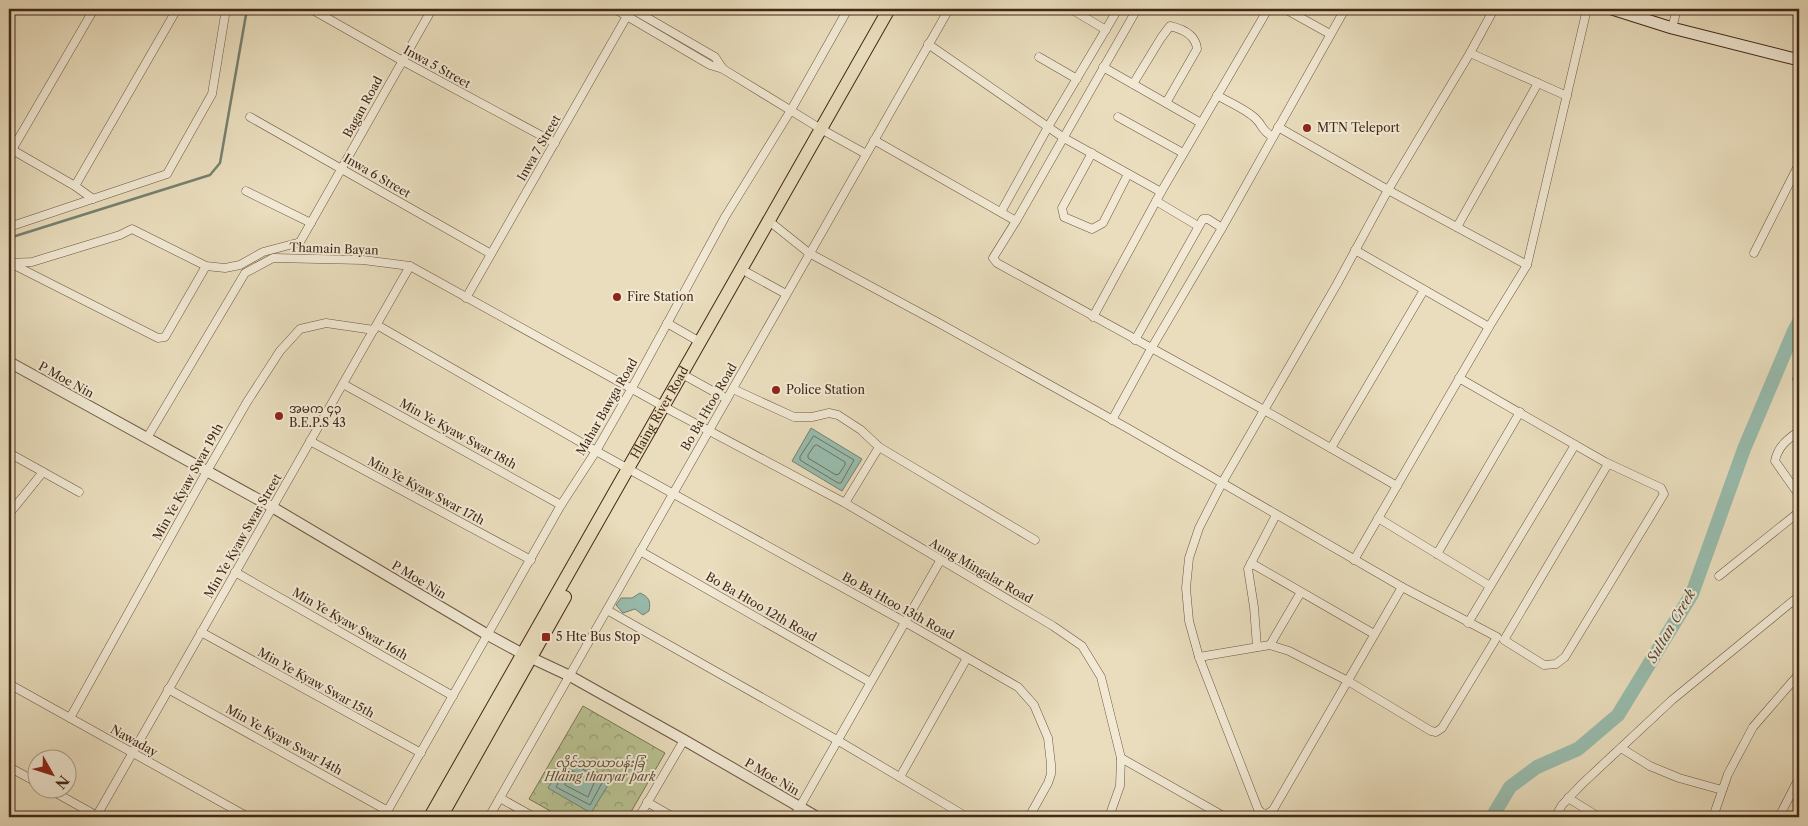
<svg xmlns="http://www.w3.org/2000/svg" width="1808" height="826" font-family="'Libre Caslon Text','Noto Sans Myanmar',serif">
	<defs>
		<pattern id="forest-crowns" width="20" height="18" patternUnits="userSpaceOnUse" patternTransform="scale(1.25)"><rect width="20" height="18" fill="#b8c090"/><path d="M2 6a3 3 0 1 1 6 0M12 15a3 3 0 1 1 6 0" fill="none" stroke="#979c75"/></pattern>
	</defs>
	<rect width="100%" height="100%" fill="#e9ddbd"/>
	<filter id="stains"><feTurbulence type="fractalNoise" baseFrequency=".004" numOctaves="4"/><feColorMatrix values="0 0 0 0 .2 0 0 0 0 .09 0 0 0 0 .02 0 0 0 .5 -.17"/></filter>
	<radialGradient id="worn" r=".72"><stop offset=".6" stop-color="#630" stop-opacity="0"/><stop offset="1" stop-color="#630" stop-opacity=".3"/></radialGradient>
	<path fill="url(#forest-crowns)" stroke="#7e7454" d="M583,706L665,753L628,817H561L529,799Z"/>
	<g fill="#98bcad" stroke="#768171">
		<path d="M811,428L862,459L842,491L792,461Z"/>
		<path d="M640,593C649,597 651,601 649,611L643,615L635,609L623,613L616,605L621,598H632Z"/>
		<path d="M568,755L611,780L591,813L548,788Z"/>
	</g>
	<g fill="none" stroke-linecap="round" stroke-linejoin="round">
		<g stroke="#6e7262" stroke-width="1">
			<path d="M814,436L854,460L841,483H838L800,460V457Z"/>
			<path d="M817,445L845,462V465L839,474L836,475L808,458V455L814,446Z"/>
			<path d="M571,762L603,781L590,805L556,787L569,764Z"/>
			<path d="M573,771L594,783L588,797L565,785V782Z"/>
		</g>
		<path stroke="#768171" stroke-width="2.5" d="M9,238L210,175L220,163L247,9"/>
		<path stroke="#98bcad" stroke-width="14" d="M1492,817L1510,787L1537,767L1578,749L1618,715L1692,594L1744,449L1794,331L1799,322"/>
		<g stroke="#6c5540" stroke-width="9">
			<g id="minor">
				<path d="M311,9L401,60L555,143"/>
				<path d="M615,9L710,65L723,69L821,129L866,154"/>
				<path d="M632,9L715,57L723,69"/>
				<path d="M1071,9L1106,30"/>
				<path d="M1137,9L1016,221L993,258L997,263L1264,410L1397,486"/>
				<path d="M1285,9L1330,34"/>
				<path d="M9,16L13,9"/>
				<path d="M1672,28L1677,9"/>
				<path d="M928,44L1064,138L1161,192"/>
				<path d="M1470,53L1567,96"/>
				<path d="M1039,57L1077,79"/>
				<path d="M1103,67L1201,123"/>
				<path d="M1133,84L1161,38L1170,26C1183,29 1196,35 1197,49L1166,103"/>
				<path d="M1217,95C1228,102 1248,110 1256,119C1264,127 1261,130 1273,137"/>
				<path d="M250,117L491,254"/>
				<path d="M1118,117L1183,153"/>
				<path d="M1278,127L1388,190L1527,265"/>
				<path d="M874,140L1016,221"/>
				<path d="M9,148L75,186L93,199"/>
				<path d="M1092,153L1062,208L1064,217L1092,229L1103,223L1128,174"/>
				<path d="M9,155L94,9"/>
				<path d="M75,186L177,9"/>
				<path d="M246,191L311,223"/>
				<path d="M1156,201L1198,226"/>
				<path d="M1001,212L1048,127L1118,9"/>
				<path d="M769,221L809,253L937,322L1129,429L1402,587L1497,637L1442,728L1436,732L1431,731L1348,681L1289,651L1270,645L1199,657"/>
				<path d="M9,227L167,174L212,94L226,9"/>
				<path d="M1457,227L1538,83"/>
				<path d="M1355,250L1489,327"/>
				<path d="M1754,253L1799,164"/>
				<path d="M9,263L32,262L120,235L132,229L206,266L225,268L240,265L263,252L297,243L300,242L432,9"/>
				<path d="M12,264L158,338L165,337L206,266"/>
				<path d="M748,273L786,294"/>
				<path d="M466,298L631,9"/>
				<path d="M1093,317L1161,192L1268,9"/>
				<path d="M667,323L700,342"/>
				<path d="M377,325L596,451L905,622L1018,687L1034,705L1048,738L1051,764V774L1048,783L1029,817"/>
				<path d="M1135,340L1203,219H1208L1222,228"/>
				<path d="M1799,371L1797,379L1799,385"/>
				<path d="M682,374L727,399"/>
				<path d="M1459,378L1605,462L1661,488L1664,494L1565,657L1556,664L1544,665L1504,640L1608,464"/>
				<path d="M343,384L561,505"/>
				<path d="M733,389L794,417H812L829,413L838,415L861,430L879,447"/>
				<path d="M1112,420L1151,349L1222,228L1345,9"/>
				<path d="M1799,431C1788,439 1778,446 1775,461L1799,495"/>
				<path d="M147,438L245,273L273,258L363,260L410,266L670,410L845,503L1053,626L1082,646L1101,677L1121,758L1120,786L1109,817"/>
				<path d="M310,441L531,560"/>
				<path d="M1331,448L1424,290"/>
				<path d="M9,453L79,492"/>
				<path d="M845,503L879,447L1035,540"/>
				<path d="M9,514L43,472"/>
				<path d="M1378,518L1490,586"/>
				<path d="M640,551L870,682"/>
				<path d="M1437,554L1520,412"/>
				<path d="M1354,560L1489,327L1527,265L1587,9"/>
				<path d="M1251,563L1374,634"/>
				<path d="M235,572L453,696"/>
				<path d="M1719,576L1799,512"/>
				<path d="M1402,587L1273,810L1267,814L1262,813L1258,809L1199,657L1189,621L1186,588L1189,558L1199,528L1222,483L1337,284L1388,190L1470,53L1494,9"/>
				<path d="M607,610L837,740L967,817"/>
				<path d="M1468,623L1575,445"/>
				<path d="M201,632L421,753"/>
				<path d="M1270,645L1301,592"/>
				<path d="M1257,647L1254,607L1248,569L1276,515"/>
				<path d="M9,684L248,817"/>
				<path d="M168,689L388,811"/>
				<path d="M70,718L207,471L247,402L280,351L300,329L326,323L374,330"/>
				<path d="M1621,748L1650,766L1679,778L1722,790"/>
				<path d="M1121,758L1225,817"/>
				<path d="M9,767L38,783"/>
				<path d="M900,777L967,658"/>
				<path d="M47,788L99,817"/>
				<path d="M500,798L534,817"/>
				<path d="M1568,798L1599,817"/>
				<path d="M647,802L673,817"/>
				<path d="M96,817L410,266"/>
				<path d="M384,817L561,505L596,451L632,388L725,217L791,110L848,9"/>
				<path d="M489,817L949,9"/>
				<path d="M639,817L684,740"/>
				<path d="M794,817L940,561"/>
				<path d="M1555,817L1562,805L1582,784L1672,700L1799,596"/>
				<path d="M1713,817L1728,774L1753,727L1799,674"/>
				<path d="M1779,817L1799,778"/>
			</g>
		</g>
		<g stroke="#6c5540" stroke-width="12">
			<path id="tertiary" d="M9,362L272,507L488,635L523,654L570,676L684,740L817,817"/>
		</g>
		<g stroke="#432817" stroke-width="13">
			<path id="secondary" d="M1612,9L1672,28L1799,60"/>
		</g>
		<g stroke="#432817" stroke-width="14">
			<g id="primary">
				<path id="s1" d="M430,817L889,9"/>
				<path d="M441,817L565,597"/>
			</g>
		</g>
		<use href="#minor" stroke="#f1e9d4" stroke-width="8"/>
		<use href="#tertiary" stroke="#f1e9d4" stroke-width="10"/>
		<use href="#secondary" stroke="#f1e9d4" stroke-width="11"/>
		<use href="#primary" stroke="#e9ddbd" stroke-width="12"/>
	</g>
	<g fill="#8f2418" stroke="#f1e9d4" stroke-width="2">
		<circle cx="1307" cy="128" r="5"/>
		<circle cx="617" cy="297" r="5"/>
		<circle cx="776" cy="390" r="5"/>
		<circle cx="279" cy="416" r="5"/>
		<rect x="541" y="632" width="10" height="10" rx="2.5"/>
	</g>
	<g text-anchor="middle" stroke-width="4" stroke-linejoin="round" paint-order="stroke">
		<g font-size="12" fill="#432817" stroke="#f1e9d4">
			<text transform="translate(437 67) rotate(29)" y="4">Inwa 5 Street</text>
			<text transform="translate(363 107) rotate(-61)" y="4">Bagan Road</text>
			<text transform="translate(539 148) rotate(-60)" y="4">Inwa 7 Street</text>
			<text transform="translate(377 176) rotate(30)" y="4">Inwa 6 Street</text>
			<text transform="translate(334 249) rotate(2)" y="4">Thamain Bayan</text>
			<text transform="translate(66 380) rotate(29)" y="4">P Moe Nin</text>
			<text transform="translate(607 407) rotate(-60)" y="4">Mahar Bawga Road</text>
			<text transform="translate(709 407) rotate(-60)" y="4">Bo Ba Htoo Road</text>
			<text dy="4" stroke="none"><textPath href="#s1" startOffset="465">Hlaing River Road</textPath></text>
			<text transform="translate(458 434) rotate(29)" y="4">Min Ye Kyaw Swar 18th</text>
			<text transform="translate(188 482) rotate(-61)" y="4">Min Ye Kyaw Swar 19th</text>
			<text transform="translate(426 491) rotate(28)" y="4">Min Ye Kyaw Swar 17th</text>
			<text transform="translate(243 536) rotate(-60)" y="4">Min Ye Kyaw Swar Street</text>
			<text transform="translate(981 571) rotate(30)" y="4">Aung Mingalar Road</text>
			<text transform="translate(419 580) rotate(31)" y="4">P Moe Nin</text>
			<text transform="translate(898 606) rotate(29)" y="4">Bo Ba Htoo 13th Road</text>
			<text transform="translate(761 607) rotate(30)" y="4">Bo Ba Htoo 12th Road</text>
			<text transform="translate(350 624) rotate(30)" y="4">Min Ye Kyaw Swar 16th</text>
			<text transform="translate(316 683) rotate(29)" y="4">Min Ye Kyaw Swar 15th</text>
			<text transform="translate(284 740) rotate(29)" y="4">Min Ye Kyaw Swar 14th</text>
			<text transform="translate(134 741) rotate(29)" y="4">Nawaday</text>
			<text transform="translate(772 777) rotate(30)" y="4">P Moe Nin</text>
		</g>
		<g font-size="12" fill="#432817" stroke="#f1e9d4" text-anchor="start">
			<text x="1317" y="132">MTN Teleport</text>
			<text x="627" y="301">Fire Station</text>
			<text x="786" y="394">Police Station</text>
			<text x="289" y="413">အမက ၄၃<tspan x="289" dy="14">B.E.P.S 43</tspan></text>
			<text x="556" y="641">5 Hte Bus Stop</text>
		</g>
		<g font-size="12" font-style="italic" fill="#604e35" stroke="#f1e9d4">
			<text x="600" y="767">လှိုင်သာယာပန်းခြံ<tspan x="600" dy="14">Hlaing tharyar park</tspan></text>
		</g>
		<g font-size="14" font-style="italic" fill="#584d3c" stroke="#f1e9d4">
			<text transform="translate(1671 626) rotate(-60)" y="5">Sultan Creek</text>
		</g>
	</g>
	<rect width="1808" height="826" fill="none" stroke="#e9ddbd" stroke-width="30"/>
	<rect x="10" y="10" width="1788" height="806" fill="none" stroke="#432817" stroke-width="2.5"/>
	<rect x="15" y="15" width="1778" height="796" fill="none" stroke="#432817"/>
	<g transform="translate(52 774) rotate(129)"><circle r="24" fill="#f1e9d4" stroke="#ab9c88"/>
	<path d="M0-4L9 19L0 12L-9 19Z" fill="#8f2418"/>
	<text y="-8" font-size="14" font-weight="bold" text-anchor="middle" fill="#432817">N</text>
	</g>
	<rect width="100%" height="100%" filter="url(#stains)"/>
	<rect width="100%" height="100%" fill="url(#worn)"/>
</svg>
